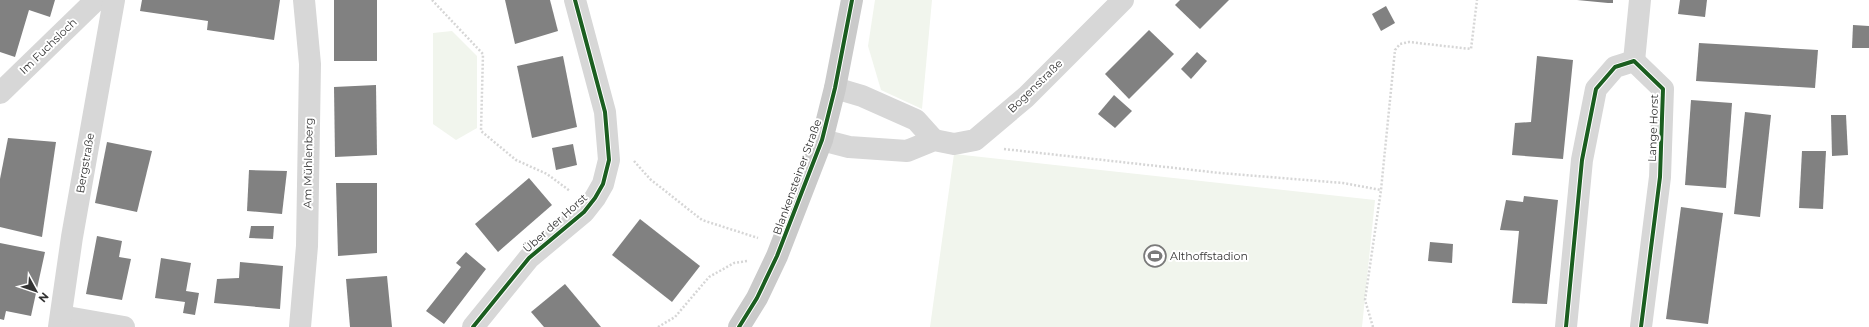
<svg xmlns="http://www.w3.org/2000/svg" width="1869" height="327" font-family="Montserrat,sans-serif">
	<rect width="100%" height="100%" fill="#fff"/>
	<g fill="#f1f5ed">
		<path d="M875,0H932L922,109L881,90L868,46Z"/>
		<path d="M452,31L477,56V128L456,140L433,124V33Z"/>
		<path d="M954,154L1375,200L1362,327H930Z"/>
	</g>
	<g fill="#818181">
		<path d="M0,0H55L50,17L29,10L15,57L0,52Z"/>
		<path d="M142,0H280L274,40L207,30L208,21L140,11Z"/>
		<rect x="334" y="0" width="43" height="61"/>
		<path d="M505,0H550L558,31L515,44Z"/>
		<path d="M1180,0H1229L1200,29L1175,5Z"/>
		<path d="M1577,0H1613V3H1608Z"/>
		<path d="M1680,0H1707L1705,17L1678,14Z"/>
		<path d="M1386,6L1395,23L1381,31L1372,14Z"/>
		<path d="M1853,25L1869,26V48H1852Z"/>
		<path d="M1149,30L1174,54L1129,99L1105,74Z"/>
		<path d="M1699,43L1818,50L1815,88L1696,81Z"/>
		<path d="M1197,52L1207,61L1191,79L1181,69Z"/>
		<path d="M563,56L577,127L532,138L517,66Z"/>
		<path d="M1537,56L1573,60L1563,159L1512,155L1515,123L1531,122Z"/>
		<path d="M376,85L377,155L335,157L334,87Z"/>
		<path d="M1114,95L1132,111L1115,128L1098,114Z"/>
		<path d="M1691,100L1732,103L1726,188L1685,185Z"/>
		<path d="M1745,112L1771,115L1760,217L1734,214Z"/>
		<path d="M1831,115H1846L1848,155L1832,156Z"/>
		<path d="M8,138L56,142L42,237L0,227V179Z"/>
		<path d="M107,142L152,151L137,212L95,203Z"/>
		<path d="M573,144L577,165L556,170L552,148Z"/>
		<path d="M1802,151H1826L1823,209L1799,208Z"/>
		<path d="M249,170L287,171L282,214L247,211Z"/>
		<path d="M529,178L552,205L498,252L475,224Z"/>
		<path d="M336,183H377V253L338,256Z"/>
		<path d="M1524,196L1558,200L1547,304L1512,303L1519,231L1500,230L1506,200L1523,202Z"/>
		<path d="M1681,207L1723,213L1708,324L1666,319Z"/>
		<path d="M640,219L700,266L672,302L612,255Z"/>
		<path d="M251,226H274L273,239L249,238Z"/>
		<path d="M97,236L122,241L119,257L131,259L122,300L86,294Z"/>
		<path d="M1430,242L1453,244L1452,263L1428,261Z"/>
		<path d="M0,243L45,252L31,316L6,311L4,320L0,319Z"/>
		<path d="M466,252L486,269L444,324L426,311L461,267L456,263Z"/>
		<path d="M161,258L191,263L186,291L199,293L195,315L183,313L185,302L155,298Z"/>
		<path d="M240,262L283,266L280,309L214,303L217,279L239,278Z"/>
		<path d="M387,276L392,327H350L346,279Z"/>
		<path d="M565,284L601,327H544L531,312Z"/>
	</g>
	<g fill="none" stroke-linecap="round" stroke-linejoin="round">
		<g stroke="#d6d6d6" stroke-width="2.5" stroke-dasharray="2 2" stroke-linecap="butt">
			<path d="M432,0L483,54L481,131L516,160L547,174L570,191"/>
			<path d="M1004,149L1220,173L1343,183L1381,190"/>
			<path d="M634,161L650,179L702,220L758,238"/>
			<path d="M658,327L675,317L709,277L734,263L747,261"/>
			<path d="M1373,327L1365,300L1381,190L1395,50L1400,44L1409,42L1471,49L1477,0"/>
		</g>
		<g stroke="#d7d7d7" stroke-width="22">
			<path d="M1634,61L1640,0"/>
			<path d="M835,88L862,96L916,120L934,140"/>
			<path d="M0,93L96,0"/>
			<path d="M822,140L849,147L907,151L934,140L954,144L975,140L1026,97L1123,0"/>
			<path d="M61,316L124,327"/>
			<path d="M59,327L72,237L114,0"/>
			<path d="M300,327L307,246L310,64L304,0"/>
			<path d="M473,327L529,258L584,212L595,198L603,184L609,160L605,112L575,0"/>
			<path d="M1566,327L1582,160L1596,89L1615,67L1634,61L1663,89L1660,177L1641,327"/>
		</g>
		<path stroke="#cacaca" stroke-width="22" d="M739,327L757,298L777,256L822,140L835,88L852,0"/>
		<g stroke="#fff" stroke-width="6">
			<g id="cycleway">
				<path d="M473,327L529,258L584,212L595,198L603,184L609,160L605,112L575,0"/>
				<path d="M739,327L757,298L777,256L822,140L835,88L852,0"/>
				<path d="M1566,327L1582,160L1596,89L1615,67L1634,61L1663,89L1660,177L1641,327"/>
			</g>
		</g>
		<use href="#cycleway" stroke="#1b5e20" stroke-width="4"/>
	</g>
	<defs>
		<g id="stadium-ring" transform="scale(1.15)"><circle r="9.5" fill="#fff" stroke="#7a7a7a" stroke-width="1.5"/><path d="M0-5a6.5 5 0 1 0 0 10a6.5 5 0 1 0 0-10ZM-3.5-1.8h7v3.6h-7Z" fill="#7a7a7a"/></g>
	</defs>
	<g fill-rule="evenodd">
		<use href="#stadium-ring" x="1155" y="256"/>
	</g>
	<g text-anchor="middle" stroke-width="4" stroke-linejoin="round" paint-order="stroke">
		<g font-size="11" fill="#333" stroke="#fff">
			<text transform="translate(48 46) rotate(-44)" y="4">Im Fuchsloch</text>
			<text transform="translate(1035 86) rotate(-44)" y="4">Bogenstraße</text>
			<text transform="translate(1653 128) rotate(-88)" y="4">Lange Horst</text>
			<text transform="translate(85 163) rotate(-80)" y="4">Bergstraße</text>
			<text transform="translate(308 163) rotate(-89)" y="4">Am Mühlenberg</text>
			<text transform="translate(797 177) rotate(-70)" y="4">Blankensteiner Straße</text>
			<text transform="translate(555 223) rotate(-42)" y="4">Über der Horst</text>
		</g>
		<g font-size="11" fill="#333" stroke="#fff" text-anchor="start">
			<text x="1170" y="260">Althoffstadion</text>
		</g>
	</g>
	<g transform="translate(36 291) rotate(130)" stroke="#ffffff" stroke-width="3" paint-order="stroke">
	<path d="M0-3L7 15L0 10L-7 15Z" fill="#333333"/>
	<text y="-6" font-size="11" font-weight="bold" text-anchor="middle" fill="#333333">N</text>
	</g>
</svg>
